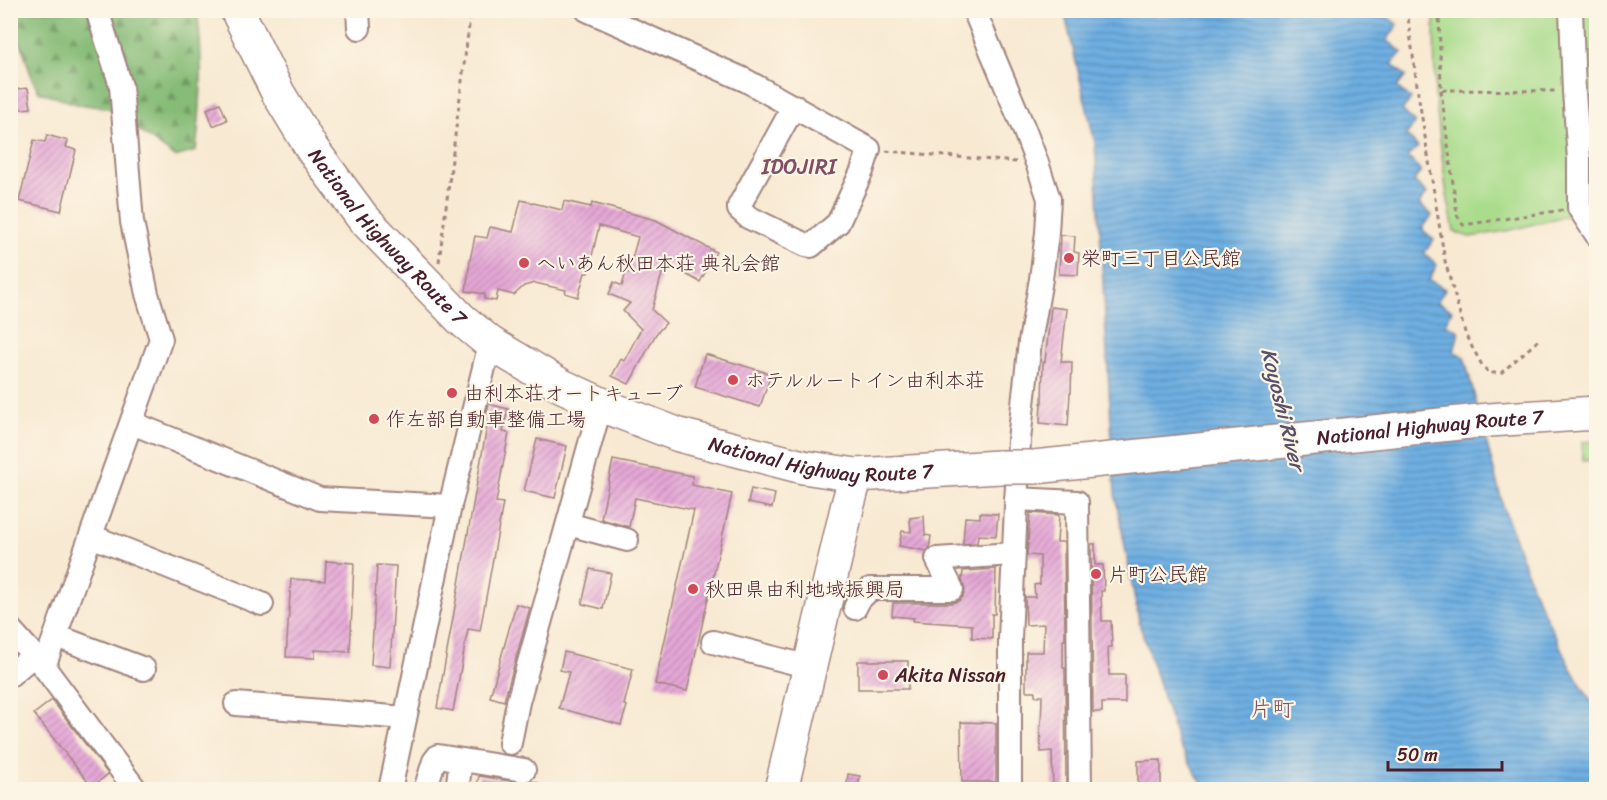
<svg xmlns="http://www.w3.org/2000/svg" width="1607" height="800" font-family="Sriracha,'Klee One',sans-serif">
	<defs>
		<pattern id="grass-dots" width="8" height="8" patternUnits="userSpaceOnUse" patternTransform="scale(1.5)"><rect width="8" height="8" fill="#a9dc8b"/><path d="M2 2h.1M6 6h.1" fill="none" stroke="#93bc78" stroke-width="1.8" stroke-linecap="round"/></pattern>
		<pattern id="forest-firs" width="22" height="20" patternUnits="userSpaceOnUse" patternTransform="scale(1.5)"><rect width="22" height="20" fill="#86bc77"/><path d="M5 1l3.5 6h-7zM16 11l3.5 6h-7z" fill="#709862"/></pattern>
		<pattern id="water-rules" width="6" height="5" patternUnits="userSpaceOnUse" patternTransform="scale(1.5)"><rect width="6" height="5" fill="#6eafe2"/><path d="M0 2.5h6" fill="none" stroke="#5c8eb7"/></pattern>
		<pattern id="building-hatch" width="6" height="6" patternUnits="userSpaceOnUse" patternTransform="scale(1.5)"><rect width="6" height="6" fill="#e5a8d7"/><path d="M-1 1l2-2M0 6l6-6M5 7l2-2" fill="none" stroke="#bc88af"/></pattern>
	</defs>
	<rect width="100%" height="100%" fill="#fcf5e5"/>
	<filter id="ink" filterUnits="userSpaceOnUse"><feTurbulence type="fractalNoise" baseFrequency=".0167" numOctaves="2"/><feDisplacementMap in="SourceGraphic" scale="12" xChannelSelector="R" yChannelSelector="G"/><feConvolveMatrix kernelMatrix="1 2 1 2 8 2 1 2 1" color-interpolation-filters="sRGB"/></filter>
	<filter id="wash" filterUnits="userSpaceOnUse"><feTurbulence type="fractalNoise" baseFrequency=".008" numOctaves="4" result="noise"/><feDisplacementMap in="SourceGraphic" scale="24" xChannelSelector="R" yChannelSelector="G"/><feGaussianBlur stdDeviation="1.35" result="paint"/><feColorMatrix in="noise" values="0 0 0 0 0 0 0 0 0 0 0 0 0 0 0 0 0 1.4 0 .05"/><feComposite in="paint" operator="in"/></filter>
	<g filter="url(#wash)">
		<rect width="100%" height="100%" fill="#f8e9d2"/>
		<path fill="url(#grass-dots)" stroke="#7a7e5b" stroke-width="1.5" d="M1596,441V460L1583,461L1582,442Z"/>
		<path fill="url(#forest-firs)" stroke="#686e51" stroke-width="1.5" d="M10,11H197C204,57 201,104 196,151L175,157L108,108L77,104L39,92L32,78L21,43L11,35Z"/>
		<path fill="#a9dc8b" stroke="#7a7e5b" stroke-width="1.5" d="M1434,11H1596V208L1511,230L1470,237L1454,232L1446,189L1435,96Z"/>
		<path fill="url(#water-rules)" stroke="#5c6786" stroke-width="1.5" d="M1388,10L1385,15L1398,25L1387,40L1402,52L1392,64L1406,76L1397,87L1411,99L1402,110L1415,123L1406,135L1418,147L1408,157L1421,171L1414,181L1427,193L1419,204L1432,215L1422,229L1434,240L1424,253L1437,265L1429,280L1445,289L1437,302L1452,310L1445,324L1459,331L1454,352L1464,356L1504,509L1533,589L1570,667L1596,709V789H1205L1178,743L1140,626L1115,494L1095,143L1064,11Z"/>
		<g id="blocks">
			<g fill="url(#building-hatch)">
				<path d="M28,88L31,108L10,110V90Z"/>
				<path d="M220,103L227,120L213,126L207,109Z"/>
				<path d="M47,135L68,141L66,147L76,150L61,211L19,201L34,140L45,142Z"/>
				<path d="M521,200L562,210L564,201L591,207L592,203L656,220L716,252L700,282L665,263L652,310L666,323L656,334L629,384L612,376L621,359L624,361L641,329L623,311L630,303L609,294L614,282L622,286L626,272L628,273L638,237L599,226L588,273H585L578,297L565,293L566,290L535,283L524,286L514,295L498,291L496,301L484,299L485,294L466,291L470,260L475,236L487,238L490,227L513,232Z"/>
				<path d="M1061,235L1075,236L1074,252L1079,253L1078,275L1059,274Z"/>
				<path d="M1051,307L1067,309L1061,362H1072L1071,393H1070L1068,426L1040,423L1041,403H1042L1043,362H1045Z"/>
				<path d="M705,354L771,374L760,407L695,387Z"/>
				<path d="M489,404L508,409L503,432L509,433L496,502L503,503L480,631L468,629L453,711L437,708L487,426L484,425Z"/>
				<path d="M537,439L567,446L555,498L524,491Z"/>
				<path d="M613,460L693,476L692,485L732,494L687,691L655,684L694,510L635,498L629,527L601,519Z"/>
				<path d="M751,489L775,494L772,508L748,503Z"/>
				<path d="M980,513L998,514L996,536L978,535L977,543L963,544L965,517L980,518Z"/>
				<path d="M1030,513L1059,515L1057,542H1064L1065,640H1063V668H1065L1066,789H1053L1052,751L1041,752L1040,726H1041L1042,696H1035V691H1026V652H1043L1044,624L1026,625L1025,597H1035L1034,585L1040,584V556L1027,555Z"/>
				<path d="M924,516L925,535L931,536L929,549L927,551L899,546L902,531L911,532L910,518Z"/>
				<path d="M1091,544H1095V565H1103L1104,591H1101L1102,621H1111L1112,647H1108L1109,675H1125V703H1102V712H1093Z"/>
				<path d="M326,561L354,563L350,652L315,650V658L286,657L291,579L325,581Z"/>
				<path d="M377,565L396,566L390,667L371,665Z"/>
				<path d="M590,569L611,573L603,609L582,604Z"/>
				<path d="M996,569L995,614H992V639L972,638V625L913,621L914,618L892,616L893,603H952L958,601L963,597L965,590L962,580L963,571Z"/>
				<path d="M516,604L530,608L504,701L490,697Z"/>
				<path d="M564,652L633,669L624,705L627,706L621,725L559,708L569,672L560,670Z"/>
				<rect x="858" y="661" width="50" height="28"/>
				<path d="M52,700L108,774L92,787L34,714Z"/>
				<path d="M961,722L996,723V782H962Z"/>
				<path d="M1161,760V789H1138V761Z"/>
				<path d="M848,774L860,776L858,788L847,786Z"/>
				<path d="M479,776L522,783L531,781L539,783L538,789H476Z"/>
			</g>
		</g>
	</g>
	<g filter="url(#ink)">
		<use href="#blocks" fill-opacity="0" stroke="#a1847e" stroke-width="1.5"/>
		<g fill="none" stroke-linecap="round" stroke-linejoin="round">
			<g stroke="#a1847e" stroke-width="26">
				<g id="minor">
					<path d="M358,10L359,28"/>
					<path d="M587,10L745,80L869,149L862,171L838,223L811,246L806,245L748,217L739,209V206L794,106"/>
					<path d="M974,10L1024,129L1037,163L1049,199L1047,233L1041,279L1030,342L1019,440L1010,639V790"/>
					<path d="M1571,10L1574,92L1579,159V208L1596,234"/>
					<path d="M132,423L320,499L450,506"/>
					<path d="M1016,499L1077,502L1080,790"/>
					<path d="M568,524L627,540"/>
					<path d="M91,536L262,604"/>
					<path d="M855,608L859,600L870,589H952L937,559L1013,554"/>
					<path d="M10,629L44,667L136,790"/>
					<path d="M56,636L144,669"/>
					<path d="M713,642L810,667"/>
					<path d="M44,667L161,339L147,294L132,222L121,86L97,10"/>
					<path d="M10,675L34,655"/>
					<path d="M236,704L405,718"/>
					<path d="M510,743L518,702L601,404"/>
					<path d="M390,790L450,506L490,343"/>
					<path d="M425,790L434,761L438,756L524,770"/>
					<path d="M457,790L461,760"/>
				</g>
			</g>
			<g stroke="#a1847e" stroke-width="36">
				<g id="highway">
					<path id="s1" d="M237,10L278,93L312,149L363,218L461,319L490,343L560,385L612,409L679,435L803,467L856,475L1000,467"/>
					<path id="s2" d="M1034,467L1489,420L1596,413"/>
					<path d="M781,790L847,508L856,475"/>
				</g>
			</g>
			<g stroke="#a1847e" stroke-width="3" stroke-dasharray="4.5 4.5" stroke-linecap="butt">
				<path d="M1407,10L1418,93L1445,261L1466,336L1482,365L1489,373H1501L1541,338"/>
				<path d="M1439,10L1441,90L1558,91"/>
				<path d="M1441,90L1457,215L1463,225L1563,210"/>
				<path d="M886,151L1017,162"/>
				<path d="M439,262L471,10"/>
			</g>
			<use href="#minor" stroke="#fff" stroke-width="22"/>
			<use href="#highway" stroke="#fff" stroke-width="33"/>
			<g stroke="#a1847e" stroke-width="36" stroke-linecap="butt">
				<path id="highway-bridge" d="M1000,467H1034"/>
			</g>
			<use href="#highway-bridge" stroke="#fff" stroke-width="33"/>
		</g>
	</g>
	<g fill="#d1495b" stroke="#fcf5e5" stroke-width="2">
		<circle cx="1069" cy="258" r="6"/>
		<circle cx="524" cy="263" r="6"/>
		<circle cx="733" cy="380" r="6"/>
		<circle cx="452" cy="393" r="6"/>
		<circle cx="374" cy="419" r="6"/>
		<circle cx="1096" cy="574" r="6"/>
		<circle cx="693" cy="589" r="6"/>
		<circle cx="883" cy="675" r="6"/>
	</g>
	<g text-anchor="middle" stroke-width="4.5" stroke-linejoin="round" paint-order="stroke">
		<g font-size="20" fill="#4a1f2b" stroke="#fcf5e5">
			<text dy="7" stroke="none"><textPath href="#s1" startOffset="274">National Highway Route 7</textPath></text>
			<text dy="7" stroke="none"><textPath href="#s2" startOffset="398">National Highway Route 7</textPath></text>
			<text dy="7" stroke="none"><textPath href="#s1" startOffset="778">National Highway Route 7</textPath></text>
		</g>
		<g font-size="20" fill="#4a1f2b" stroke="#fcf5e5" text-anchor="start">
			<text x="1081" y="265">栄町三丁目公民館</text>
			<text x="536" y="270">へいあん秋田本荘 典礼会館</text>
			<text x="745" y="387">ホテルルートイン由利本荘</text>
			<text x="464" y="400">由利本荘オートキューブ</text>
			<text x="386" y="426">作左部自動車整備工場</text>
			<text x="1108" y="581">片町公民館</text>
			<text x="705" y="596">秋田県由利地域振興局</text>
			<text x="895" y="682">Akita Nissan</text>
		</g>
		<g font-size="21" font-style="italic" fill="#57516b" stroke="#fcf5e5">
			<text transform="translate(1283 409) rotate(76)" y="7">Koyoshi River</text>
		</g>
		<g font-size="22" fill="#804f67" stroke="#fcf5e5">
			<text x="799" y="174">IDOJIRI</text>
			<text x="1272" y="716">片町</text>
		</g>
	</g>
	<rect width="1607" height="800" fill="none" stroke="#fcf5e5" stroke-width="36"/>
	<path d="M1388 761v9h114v-9" fill="none" stroke="#4a1f2b" stroke-width="3"/>
	<text x="1397" y="761" font-size="18" fill="#4a1f2b" stroke="#fcf5e5" stroke-width="4.5" paint-order="stroke">50 m</text>
</svg>
